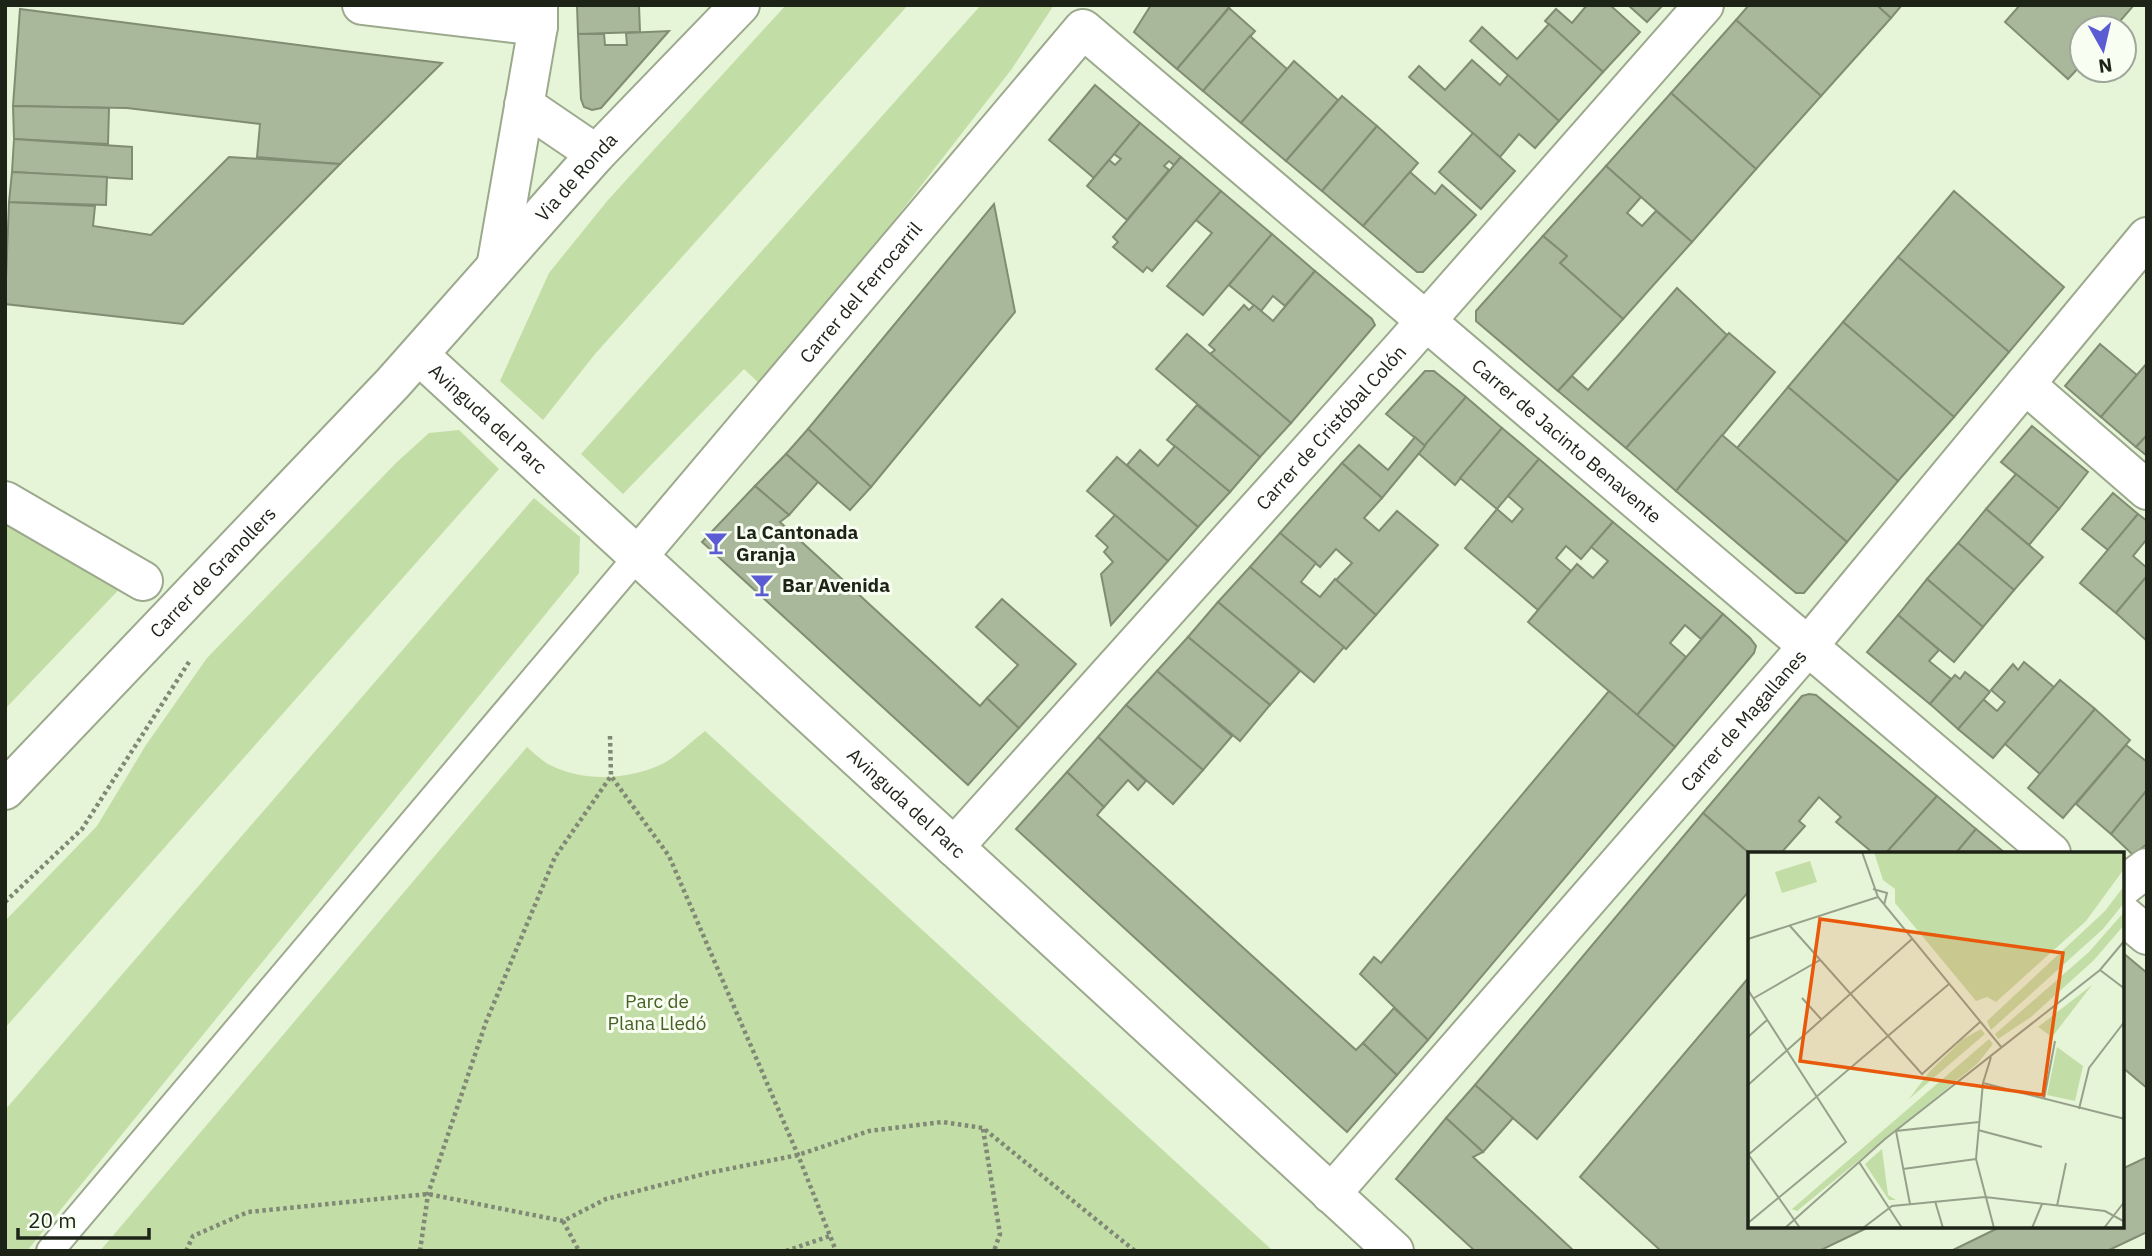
<svg xmlns="http://www.w3.org/2000/svg" width="2152" height="1256" font-family="'IBM Plex Sans',sans-serif">
	<rect width="100%" height="100%" fill="#e6f4d7"/>
	<g fill="#c3dda6">
		<path d="M786,5H908L595,354L543,420L500,381L549,273L608,200Z"/>
		<path d="M981,5H1054L1011,70L764,388L744,369L623,494L581,454Z"/>
		<path d="M459,430L499,469L5,1028V921L97,826L146,745L207,658L397,462L429,433Z"/>
		<path d="M534,498L580,537L579,573L27,1251H5V1110Z"/>
		<path d="M5,512L128,580L5,709Z"/>
		<path d="M705,731L1273,1251H100L527,747C534,753 541,760 548,764C583,783 632,780 666,762C679,754 692,741 705,731Z"/>
	</g>
	<g fill="#a9b79a" stroke="#808d72" stroke-width="2">
		<path d="M577,5H639L640,32L578,34Z"/>
		<path d="M1151,5H1231L1177,69L1134,32Z"/>
		<path d="M1587,5H1610L1640,32L1603,72L1545,21L1556,9L1572,23Z"/>
		<path d="M1628,5H1663L1647,22Z"/>
		<path d="M1749,5H1877L1891,18L1821,96L1736,20Z"/>
		<path d="M1877,5H1902L1891,18Z"/>
		<path d="M2020,5H2134L2114,28H2082V64L2068,79L2005,22Z"/>
		<path d="M1229,8L1255,31L1203,91L1177,69Z"/>
		<path d="M20,9L344,51L442,63L340,164L257,157L260,124L127,108L13,106Z"/>
		<path d="M1736,20L1821,96L1756,169L1671,93Z"/>
		<path d="M1549,24L1603,72L1559,121L1470,41L1482,27L1517,59Z"/>
		<path d="M669,31L601,108L592,110L584,107L581,99L578,34H604L605,45H627L626,33Z"/>
		<path d="M1250,36L1287,69L1241,123L1203,91Z"/>
		<path d="M1472,60L1500,85L1508,75L1559,121L1535,148L1519,134L1500,157L1409,77L1419,66L1445,90Z"/>
		<path d="M1294,61L1338,100L1286,161L1241,123Z"/>
		<path d="M1095,85L1140,123L1094,178L1049,140Z"/>
		<path d="M1671,93L1756,169L1692,242L1606,166Z"/>
		<path d="M1342,96L1377,126L1322,191L1286,161Z"/>
		<path d="M13,106L109,108L108,144L14,139Z"/>
		<path d="M1140,123L1181,157L1174,165L1169,161L1164,166L1169,170L1127,220L1087,186L1109,160L1115,165L1121,159L1114,154Z"/>
		<path d="M1377,126L1418,163L1363,226L1322,191Z"/>
		<path d="M1473,133L1515,171L1481,209L1439,172Z"/>
		<path d="M14,139L132,147V179L12,172Z"/>
		<path d="M229,157L340,164L183,324L5,304L9,202L95,206L93,226L151,235Z"/>
		<path d="M1181,157L1221,191L1152,271L1147,267L1143,272L1113,247L1118,242L1113,237Z"/>
		<path d="M1606,166L1641,197L1627,213L1642,226L1656,211L1692,242L1623,319L1560,263L1567,256L1543,236Z"/>
		<path d="M12,172L107,177L106,205L9,202Z"/>
		<path d="M1410,172L1435,194L1442,185L1476,215L1423,272H1417L1363,226Z"/>
		<path d="M1221,191L1272,234L1203,315L1167,286L1212,233L1196,220Z"/>
		<path d="M1954,191L2064,287L2009,352L1898,257Z"/>
		<path d="M994,204L1015,312L871,487L808,429Z"/>
		<path d="M1272,234L1315,271L1285,306L1273,296L1261,311L1229,285Z"/>
		<path d="M1543,236L1567,256L1560,263L1623,319L1558,391L1476,321V311Z"/>
		<path d="M1898,257L2009,352L1954,417L1843,322Z"/>
		<path d="M1315,271L1372,319L1375,325L1291,423L1210,354L1215,350L1209,345L1244,305L1249,310L1254,305L1273,321Z"/>
		<path d="M1677,288L1727,335L1626,448L1558,391L1572,376L1588,390Z"/>
		<path d="M1843,322L1954,417L1898,481L1788,387Z"/>
		<path d="M1729,333L1775,372L1676,491L1626,448Z"/>
		<path d="M1187,334L1291,423L1260,457L1156,369Z"/>
		<path d="M2100,344L2137,375L2101,417L2065,386Z"/>
		<path d="M2147,363V435L2136,447L2101,417Z"/>
		<path d="M1425,371H1434L1466,397L1425,446L1386,414Z"/>
		<path d="M1788,387L1898,481L1847,542L1737,448Z"/>
		<path d="M1466,397L1502,428L1455,485L1418,453Z"/>
		<path d="M1197,405L1260,457L1230,492L1167,440Z"/>
		<path d="M2032,426L2088,472L2059,509L2001,462Z"/>
		<path d="M1502,428L1539,459L1497,509L1460,478Z"/>
		<path d="M808,429L871,487L850,510L786,454Z"/>
		<path d="M1722,435L1847,542L1804,593H1796L1676,491Z"/>
		<path d="M2147,435V456L2136,447Z"/>
		<path d="M1415,437L1425,446L1382,498L1342,463L1359,445L1388,470Z"/>
		<path d="M1175,446L1230,492L1198,527L1127,465L1140,450L1158,466Z"/>
		<path d="M786,454L818,482L789,515L755,486Z"/>
		<path d="M1117,457L1198,527L1168,561L1087,491Z"/>
		<path d="M1539,459L1613,522L1581,559L1566,546L1556,558L1571,571L1538,610L1465,548L1497,509L1512,522L1523,509L1508,496Z"/>
		<path d="M1342,463L1382,498L1364,518L1379,531L1397,511L1438,545L1376,615L1336,580L1352,563L1336,549L1320,567L1280,533Z"/>
		<path d="M2016,474L2059,509L2029,545L1986,509Z"/>
		<path d="M755,486L789,515L780,522L980,706L987,698L1019,728L968,785L702,542Z"/>
		<path d="M2113,493L2138,514L2108,550L2082,529Z"/>
		<path d="M1986,509L2043,557L2014,590L1958,543Z"/>
		<path d="M2138,514L2147,521V539L2133,556L2147,568V576L2116,613L2080,583Z"/>
		<path d="M1115,515L1168,561L1111,625L1101,574L1113,562L1104,552L1108,547L1096,536Z"/>
		<path d="M1613,522L1723,614L1701,639L1685,625L1670,643L1686,657L1637,715L1528,622L1577,564L1593,578L1608,561L1591,547Z"/>
		<path d="M1280,533L1316,563L1301,582L1320,597L1335,579L1376,615L1346,649L1250,567Z"/>
		<path d="M1958,543L2014,590L1983,627L1927,579Z"/>
		<path d="M1250,567L1344,647L1314,682L1218,602Z"/>
		<path d="M2147,576V641L2116,613Z"/>
		<path d="M1927,579L1983,627L1954,662L1898,615Z"/>
		<path d="M1002,599L1076,664L1019,728L987,698L1018,665L976,627Z"/>
		<path d="M1218,602L1300,671L1270,705L1188,637Z"/>
		<path d="M1723,614L1750,638L1756,646L1754,653L1675,747L1637,715Z"/>
		<path d="M1898,615L1939,650L1929,661L1951,679L1930,704L1867,652Z"/>
		<path d="M1188,637L1270,705L1240,741L1157,671Z"/>
		<path d="M2024,662L2054,687L1993,758L1958,729L1983,699L1997,711L2005,702L1991,690L2013,664L2018,670Z"/>
		<path d="M1157,671L1232,736L1203,770L1126,705Z"/>
		<path d="M1965,672L1990,692L1958,729L1930,704L1955,675L1960,679Z"/>
		<path d="M2060,680L2095,709L2040,774L2005,744Z"/>
		<path d="M1609,691L1675,747L1428,1040L1360,974L1374,957L1381,963Z"/>
		<path d="M1809,694L1816,695L1937,796L1886,853H1873L1836,822L1841,817L1819,797L1799,821L1805,826L1781,853L1750,854L1703,813L1802,696Z"/>
		<path d="M1126,705L1203,770L1173,804L1098,737Z"/>
		<path d="M2095,709L2130,740L2063,818L2028,788Z"/>
		<path d="M1098,737L1146,781L1138,790L1128,780L1104,807L1067,772Z"/>
		<path d="M2126,745L2147,762V790L2111,834L2076,804Z"/>
		<path d="M1067,772L1104,807L1097,815L1356,1050L1363,1043L1397,1075L1347,1132L1016,829Z"/>
		<path d="M2147,790V844L2133,855L2111,834Z"/>
		<path d="M1937,796L1976,829L1956,853H1886Z"/>
		<path d="M1703,813L1750,854V890L1537,1139L1475,1085Z"/>
		<path d="M1976,829L2005,853H1956Z"/>
		<path d="M2122,952L2147,973V1088L2122,1067Z"/>
		<path d="M1750,976V1226H1871L1819,1251H1661L1580,1177Z"/>
		<path d="M1394,1008L1428,1040L1397,1075L1363,1043Z"/>
		<path d="M1475,1085L1513,1118L1483,1152L1446,1118Z"/>
		<path d="M1446,1118L1483,1152L1473,1157L1574,1251H1475L1396,1179Z"/>
		<path d="M2147,1157V1232L2107,1251H1951L2002,1226H2122V1169Z"/>
	</g>
	<g fill="none" stroke-linecap="round" stroke-linejoin="round">
		<g stroke="#9ca98d" stroke-width="30">
			<path id="lane" d="M50,1251L638,556"/>
		</g>
		<g stroke="#9ca98d" stroke-width="42">
			<g id="street">
				<path d="M362,5L538,26"/>
				<path d="M524,105L596,154"/>
				<path d="M497,262L538,26V5"/>
				<path id="s1" d="M419,355L1394,1251"/>
				<path d="M2025,384L2147,490"/>
				<path d="M5,501L143,581"/>
				<path id="s2" d="M638,556L1083,29L2051,853"/>
				<path id="s3" d="M5,790L393,383L596,154L740,5"/>
				<path id="s4" d="M954,847L1403,347L1704,5"/>
				<path d="M2122,887L2147,868"/>
				<path d="M2122,914L2147,935"/>
				<path id="s5" d="M1331,1194L1808,646L2147,237"/>
			</g>
		</g>
		<g stroke="#7f8975" stroke-width="4.5" stroke-dasharray="3.5 3.5" stroke-linecap="butt">
			<path d="M610,736L611,776L669,856L798,1155L836,1251"/>
			<path d="M5,902L82,829L189,662"/>
			<path d="M983,1129L1000,1234L994,1251"/>
			<path d="M563,1221L579,1251"/>
			<path d="M186,1251L193,1236L248,1212L428,1194L563,1221L606,1199L708,1173L798,1155L869,1131L942,1122L983,1128L1135,1251"/>
			<path d="M420,1251L428,1194L486,1022L555,857L611,776"/>
			<path d="M786,1251L830,1236"/>
		</g>
		<use href="#lane" stroke="#fff" stroke-width="26"/>
		<use href="#street" stroke="#fff" stroke-width="38"/>
	</g>
	<defs>
		<g id="bar-bare" transform="scale(1.89)"><path d="M-6-5H6L.8 .8V4.5H3.5V6h-7V4.5H-.8V.8Z" fill="#5b5cd3" stroke="#f8fef2" stroke-width="2.5" paint-order="stroke"/></g>
	</defs>
	<g fill-rule="evenodd">
		<use href="#bar-bare" x="716" y="543"/>
		<use href="#bar-bare" x="762" y="585"/>
	</g>
	<g text-anchor="middle" stroke-width="6" stroke-linejoin="round" paint-order="stroke">
		<g font-size="19" fill="#1e2318" stroke="#f8fef2">
			<text dy="7" stroke="none"><textPath href="#s3" startOffset="838">Via de Ronda</textPath></text>
			<text dy="7" stroke="none"><textPath href="#s2" startOffset="345">Carrer del Ferrocarril</textPath></text>
			<text dy="7" stroke="none"><textPath href="#s1" startOffset="94">Avinguda del Parc</textPath></text>
			<text dy="7" stroke="none"><textPath href="#s4" startOffset="564">Carrer de Cristóbal Colón</textPath></text>
			<text dy="7" stroke="none"><textPath href="#s2" startOffset="1325">Carrer de Jacinto Benavente</textPath></text>
			<text dy="7" stroke="none"><textPath href="#s3" startOffset="301">Carrer de Granollers</textPath></text>
			<text dy="7" stroke="none"><textPath href="#s5" startOffset="628">Carrer de Magallanes</textPath></text>
			<text dy="7" stroke="none"><textPath href="#s1" startOffset="662">Avinguda del Parc</textPath></text>
		</g>
		<g font-size="19" font-weight="bold" fill="#1e2318" stroke="#f8fef2" text-anchor="start">
			<text x="736" y="539">La Cantonada<tspan x="736" dy="22">Granja</tspan></text>
			<text x="782" y="592">Bar Avenida</text>
		</g>
		<g font-size="19" fill="#476023" stroke="#f8fef2">
			<text x="657" y="1008">Parc de<tspan x="657" dy="22">Plana Lledó</tspan></text>
		</g>
	</g>
	<g transform="translate(1748 852)">
		<rect width="376" height="376" fill="#e6f4d7"/>
		<path d="M126,0H376V17L338,69L248,150L239,145L228,149L147,51V37L135,28ZM62,9L69,30L34,41L27,20ZM376,34V51L355,77L243,178L239,169L357,59ZM376,60V73L346,108L283,165L250,187L247,182L341,100ZM344,133L304,185L290,175ZM233,177L237,182L161,247L182,219L215,187ZM241,187L245,192L230,211L49,359L44,357ZM309,195L335,214L327,249L299,243ZM134,297L140,343L148,348H141L117,312Z" fill="#c3dda6"/>
		<path fill="none" stroke="#96a08b" stroke-width="2" d="M114,0L130,45L254,196M125,37L139,41L136,53M42,74L174,222L232,170M0,87L130,45M352,118L377,137M0,138L98,290L0,371M6,146L72,108M54,146L73,167M0,185L19,168M243,205L235,231L228,307L246,376M235,231L377,267M0,233L164,87M296,247L307,189M331,257L341,216L377,169M230,278L294,295M0,302L52,376M0,303L201,132M111,310L154,376M155,317L228,307M187,349L195,376M162,352L148,279L231,270M309,354L318,311M37,376L137,287L352,118L377,88M115,376L144,354L237,345L357,359L377,370M284,376L294,352M356,376L377,349"/>
		<path fill="#e8590c" fill-opacity="0.15" stroke="#e8590c" stroke-width="3.5" d="M72,67L315,101L295,243L52,209Z"/>
		<rect width="376" height="376" fill="none" stroke="#1e2318" stroke-width="3.5"/>
	</g>
	<rect width="2152" height="1256" fill="none" stroke="#1e2318" stroke-width="14"/>
	<g transform="translate(2103 49) rotate(172)"><circle r="33" fill="#f8fef2" stroke="#a1a69b" stroke-width="2"/>
	<path d="M0-5L12 26L0 18L-12 26Z" fill="#5b5cd3"/>
	<text y="-10" font-size="19" font-weight="bold" text-anchor="middle" fill="#1e2318">N</text>
	</g>
	<path d="M18 1228v10h131v-10" fill="none" stroke="#1e2318" stroke-width="3.5"/>
	<text x="28" y="1228" font-size="21" fill="#1e2318" stroke="#f8fef2" stroke-width="5" paint-order="stroke">20 m</text>
</svg>
